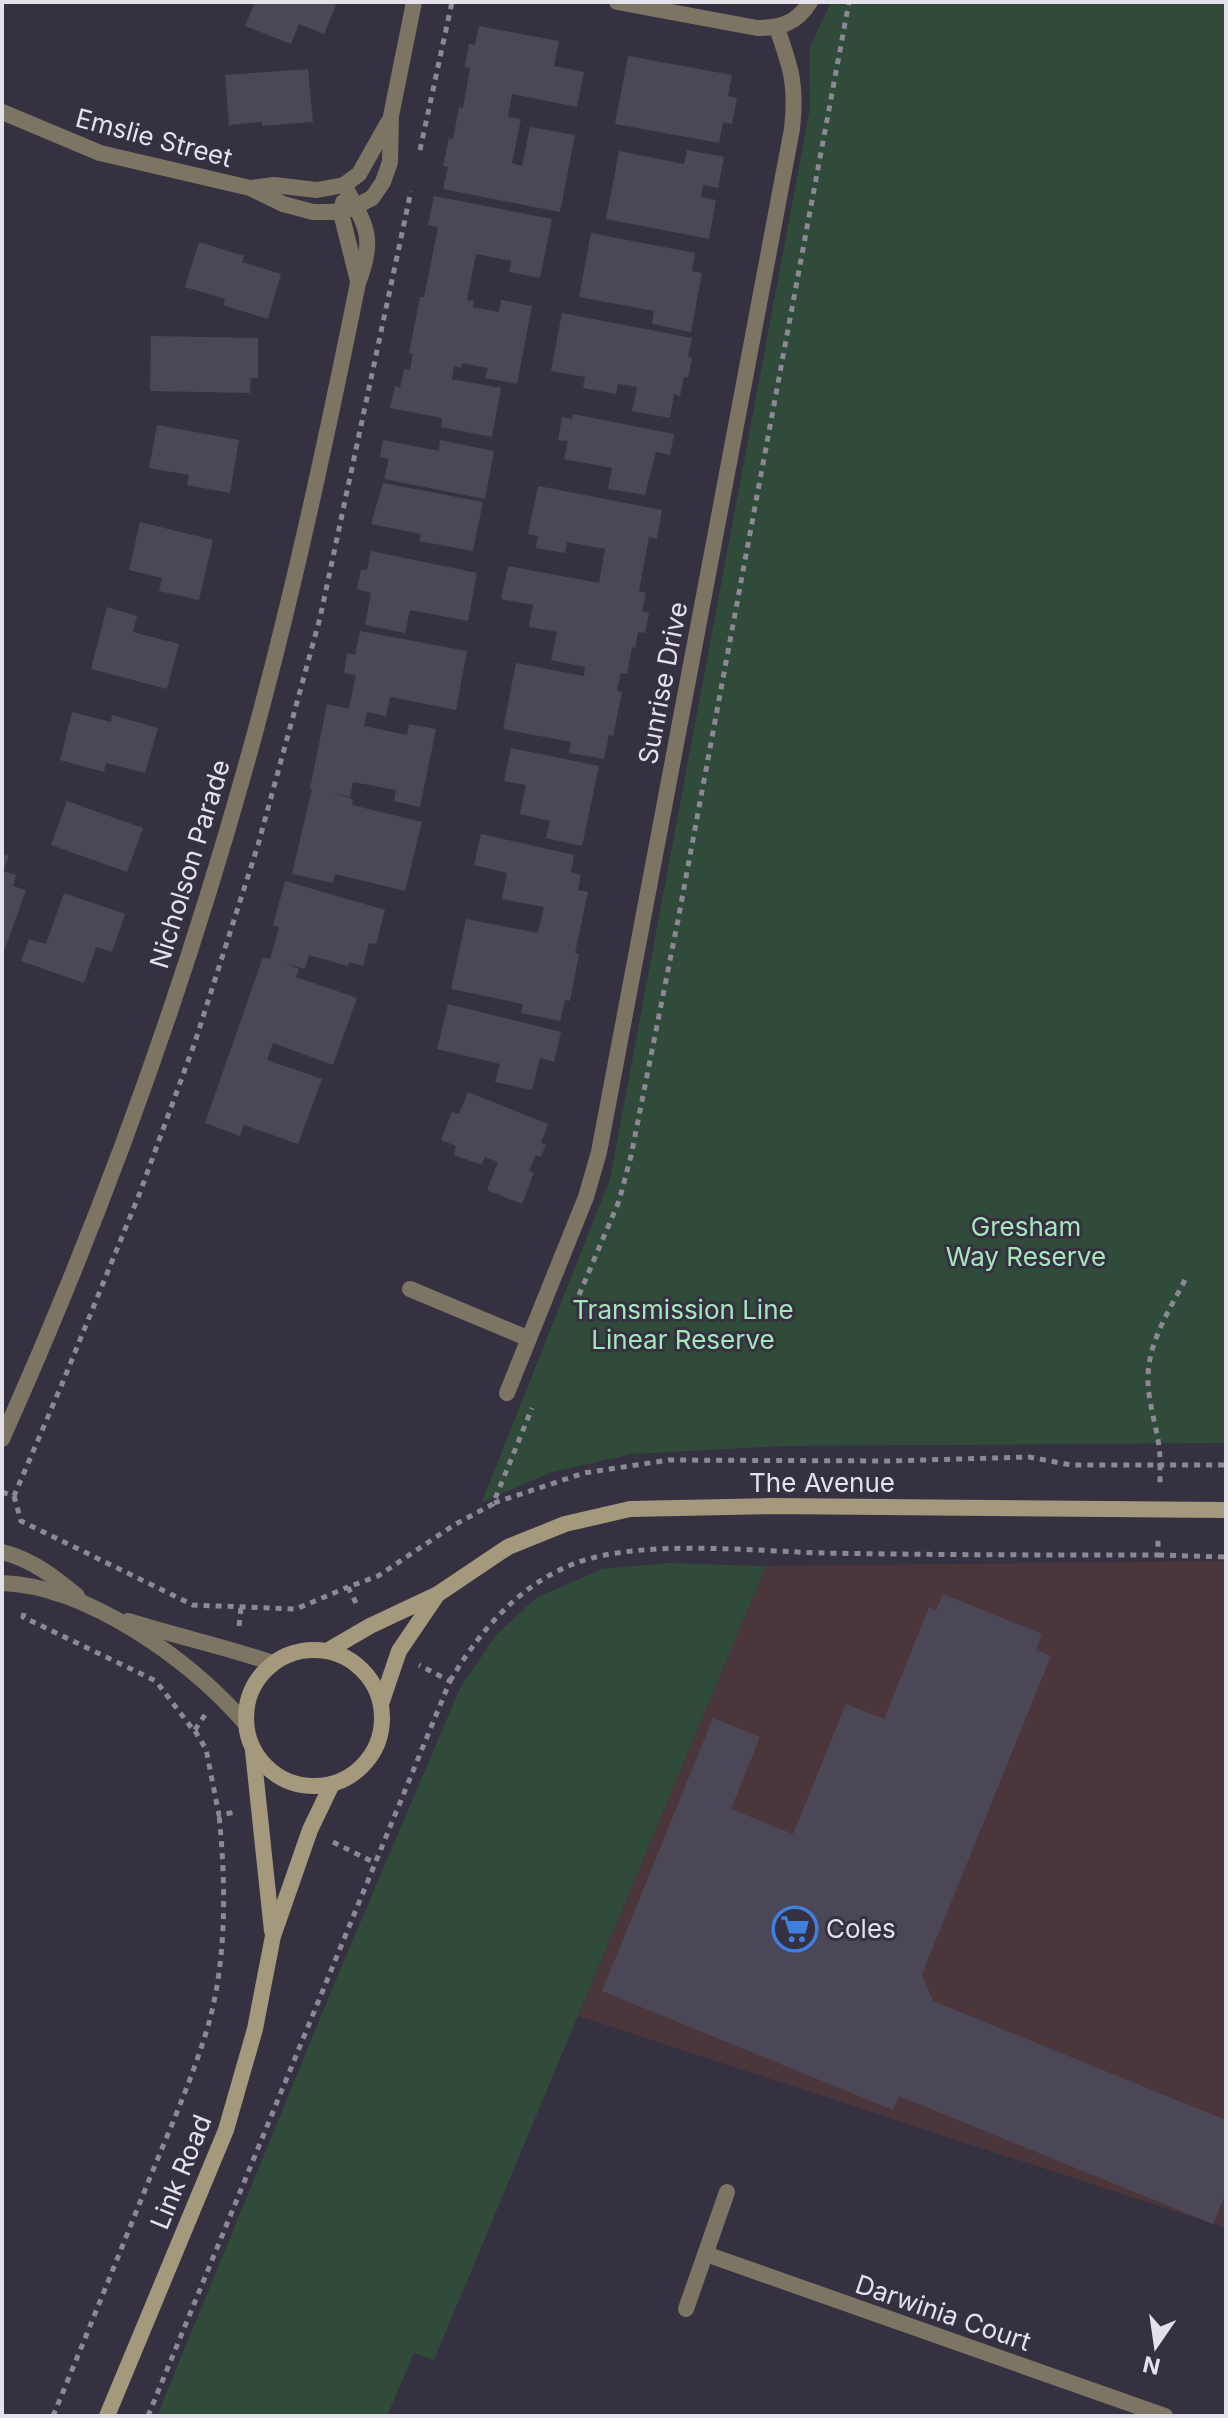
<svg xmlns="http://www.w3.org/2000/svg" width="1228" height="2418" font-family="Inter,sans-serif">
	<rect width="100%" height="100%" fill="#363141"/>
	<path fill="#4a363b" d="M1226,1561V2228L578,2016L766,1566Z"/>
	<g fill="#304b3a">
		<path d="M831,2H1226V1443L784,1446L632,1454L552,1472L482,1502L610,1179L810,108L809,49Z"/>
		<path d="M668,1563L766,1566L434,2360L414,2353L387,2416H157L330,1994L460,1688L497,1634L536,1598L602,1569Z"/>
	</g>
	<g fill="#4c4756">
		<path d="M255,2H337L324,34L299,24L291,44L245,26Z"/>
		<path d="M479,26L559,41L554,66L584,72L577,107L512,94L508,117L521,119L512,163L522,166L530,127L575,135L560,212L443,189L448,167L443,166L449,138L453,139L459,107L463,108L470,68L465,67L469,44L475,45Z"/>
		<path d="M628,56L732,75L728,96L737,98L732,124L723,122L719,143L615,124Z"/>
		<path d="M308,69L313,122L262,126V122L229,125L225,75Z"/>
		<path d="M687,150L724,157L718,188L703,185L701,197L716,200L709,239L606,219L619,151L684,164Z"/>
		<path d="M434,196L552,219L540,278L509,272L511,261L476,254L467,300L474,301L473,307L499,312L501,300L532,306L517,384L485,378L488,368L462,363L461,368L454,366L452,379L501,388L492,437L441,427L442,418L390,408L395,386L400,388L404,369L410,370L413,354L409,353L420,297H424L438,227L428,225Z"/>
		<path d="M591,233L695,253L692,271L702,273L691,332L652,324L654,311L579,297Z"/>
		<path d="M199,242L244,256L242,262L281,274L268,319L223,305L225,299L185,287Z"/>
		<path d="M562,313L692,338L688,357L692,358L688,378L684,377L680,396L674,394L670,418L632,411L637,387L618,384L616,394L583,388L585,377L551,371Z"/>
		<path d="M151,336L258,338V378H251L250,393L150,391Z"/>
		<path d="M573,414L674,434L670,455L656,452L645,495L608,489L612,468L564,459L568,441L558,440L562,417L572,419Z"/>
		<path d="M157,425L239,440L230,493L187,485L189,475L149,468Z"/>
		<path d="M383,440L439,451L440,440L494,451L485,499L384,479L389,459L380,457Z"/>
		<path d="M383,483L483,502L473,551L419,541L421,534L371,524Z"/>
		<path d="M538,486L662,510L657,539L649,537L639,591L646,593L642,611L649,613L645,633L638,632L635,648L632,647L627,674L621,673L617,691L622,692L613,736L609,735L604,759L569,753L571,742L503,729L516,663L584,676L585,667L551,660L557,632L529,627L533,605L501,599L508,566L599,583L605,549L567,542L565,553L536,548L538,536L528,534Z"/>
		<path d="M140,522L213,540L199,600L159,591L162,578L129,570Z"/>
		<path d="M371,551L477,573L468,621L410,610L405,633L365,625L371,593L357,589L361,570H367Z"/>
		<path d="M107,607L137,616L133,632L179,644L167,689L91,669Z"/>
		<path d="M360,631L467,651L456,710L390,697L386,716L367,712L364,726L407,735L409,724L436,729L420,807L394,801L396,790L353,782L350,797L329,792L353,799L352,805L422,822L405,891L335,874L333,883L292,874L312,789H310L327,704L349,709L356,675L344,673L347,653L355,655Z"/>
		<path d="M72,712L111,722L112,715L158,728L145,773L106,763L104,772L60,760Z"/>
		<path d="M511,748L599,766L582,846L546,838L550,821L520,814L526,785L504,781Z"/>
		<path d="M67,801L143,828L127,872L51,845Z"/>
		<path d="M481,834L574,855L571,872L581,875L578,890L588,892L575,953L579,954L570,1001L565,1000L560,1021L521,1013L523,1004L451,989L466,919L538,933L544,907L502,899L507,873L474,865Z"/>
		<path d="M2,854L9,856L3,871L16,875L13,886L26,890L2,957Z"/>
		<path d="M285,881L385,910L376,944L369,943L363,966L349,962L348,966L309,955L305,969L285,963L299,969L296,977L357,998L333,1065L273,1043L267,1060L322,1079L298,1144L244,1125L240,1136L205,1123L263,957L270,959L279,927L273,925Z"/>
		<path d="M64,893L125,914L112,952L96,947L84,983L21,961L29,939L46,944Z"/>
		<path d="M448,1004L561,1032L554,1062L540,1058L532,1090L495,1082L500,1064L437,1049Z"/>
		<path d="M468,1092L548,1124L541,1143L546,1144L541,1157L536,1155L529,1171L534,1173L522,1204L487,1190L498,1162L485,1157L482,1165L454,1155L456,1146L441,1140L452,1112L459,1114Z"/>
		<path d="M943,1594L1042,1634L1036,1650L1051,1656L922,1974L933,2001L1226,2120V2193L1213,2224L899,2096L893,2110L602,1991L713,1718L760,1737L731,1809L793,1834L846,1704L884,1719L929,1607L936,1610Z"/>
	</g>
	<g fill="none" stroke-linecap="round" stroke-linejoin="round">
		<g stroke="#8c8895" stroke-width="5" stroke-dasharray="6 6" stroke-linecap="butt">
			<path d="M420,150L452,2"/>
			<path d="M1185,1280C1169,1311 1148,1342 1148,1379C1148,1408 1161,1436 1160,1465H1226"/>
			<path d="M579,1295L619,1201L631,1156L678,920L849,2"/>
			<path d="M2,1492L14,1496L62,1384L139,1195L195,1042L258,845L320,618L411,191"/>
			<path d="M14,1496L21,1521L193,1605L296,1609L348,1587"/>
			<path d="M494,1503L584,1473L669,1460L889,1461L1029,1457L1071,1465H1160V1486"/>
			<path d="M1158,1555L1226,1557"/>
			<path d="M356,1603L348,1587L378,1576L454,1525L493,1504L532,1408"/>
			<path d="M24,1613L23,1617L156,1681L194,1731L205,1715"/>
			<path d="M239,1626L241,1607"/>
			<path d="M450,1681C479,1632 519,1584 576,1563C640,1539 753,1551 823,1553C935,1555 1046,1555 1158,1555V1536"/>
			<path d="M195,1731L206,1749L219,1815L236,1812"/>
			<path d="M333,1842L375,1863"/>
			<path d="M53,2416C85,2339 116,2262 147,2185C168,2133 192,2080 208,2026C227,1960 226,1883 219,1815"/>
			<path d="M148,2416L450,1681L419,1665"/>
		</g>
		<g stroke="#7c7564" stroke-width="16">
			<path d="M617,2L757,28C781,28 797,23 810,2"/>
			<path d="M2,112L100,153L250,188L283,204L313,212H332L350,209L372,198L383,182L390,162L391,116L414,2"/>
			<path d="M251,188L274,185L317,190L344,185L359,174L389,121"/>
			<path d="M343,202L342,217L358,281"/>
			<path d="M410,1289L527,1338"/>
			<path d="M507,1393L586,1197L599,1152L792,129C797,85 791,68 777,28"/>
			<path d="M2,1439C99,1223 181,997 245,769C290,609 325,446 358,283C376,237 366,226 344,185"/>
			<path d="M2,1552C33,1560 53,1576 77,1596"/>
			<path d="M2,1583C88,1586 190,1660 245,1723"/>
			<path d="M128,1621C176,1636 226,1647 273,1663"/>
			<path d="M706,2254L1165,2416"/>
			<path d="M686,2309L727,2192"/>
		</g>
		<g stroke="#a5997d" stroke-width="16">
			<circle cx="314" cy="1718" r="68"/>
			<path d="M327,1651L370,1626L438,1594L508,1547L565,1524L630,1509L772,1506L1226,1510"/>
			<path d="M381,1704L399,1651L437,1595"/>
			<path d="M253,1751L272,1931"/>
			<path d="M107,2416L226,2130L255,2029L273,1936L310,1830L332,1784"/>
		</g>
	</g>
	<defs>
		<g id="supermarket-ring" transform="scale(2.3)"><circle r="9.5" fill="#363141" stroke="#3f7fe0" stroke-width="1.5"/><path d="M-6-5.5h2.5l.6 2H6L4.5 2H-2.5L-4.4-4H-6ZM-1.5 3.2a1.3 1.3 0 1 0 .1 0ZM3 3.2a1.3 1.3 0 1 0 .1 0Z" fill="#3f7fe0"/></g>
	</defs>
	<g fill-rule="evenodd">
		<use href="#supermarket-ring" x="795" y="1929"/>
	</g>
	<g text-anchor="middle" stroke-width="6" stroke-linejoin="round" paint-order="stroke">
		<g font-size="26" fill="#e4e1eb" stroke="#363141">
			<text transform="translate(154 138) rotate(15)" y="9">Emslie Street</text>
			<text transform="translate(663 683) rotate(-79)" y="9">Sunrise Drive</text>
			<text transform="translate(190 864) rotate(-73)" y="9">Nicholson Parade</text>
			<text x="822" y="1492">The Avenue</text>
			<text transform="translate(181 2172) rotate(-68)" y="9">Link Road</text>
			<text transform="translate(943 2313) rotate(19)" y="9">Darwinia Court</text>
		</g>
		<g font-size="26" fill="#a4e7bb" stroke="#363141">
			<text x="1026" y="1236">Gresham<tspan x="1026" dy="30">Way Reserve</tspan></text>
			<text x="683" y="1319">Transmission Line<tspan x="683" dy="30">Linear Reserve</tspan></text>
		</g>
		<g font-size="26" fill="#e4e1eb" stroke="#363141" text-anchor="start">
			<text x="826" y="1938">Coles</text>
		</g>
	</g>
	<rect width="1228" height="2418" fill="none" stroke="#e4e1eb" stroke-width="8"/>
	<g transform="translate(1156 2346) rotate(193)" stroke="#363141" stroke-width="6" paint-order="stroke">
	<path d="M0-6L14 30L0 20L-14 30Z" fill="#e4e1eb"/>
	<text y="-12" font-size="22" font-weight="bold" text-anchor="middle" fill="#e4e1eb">N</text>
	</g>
</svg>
